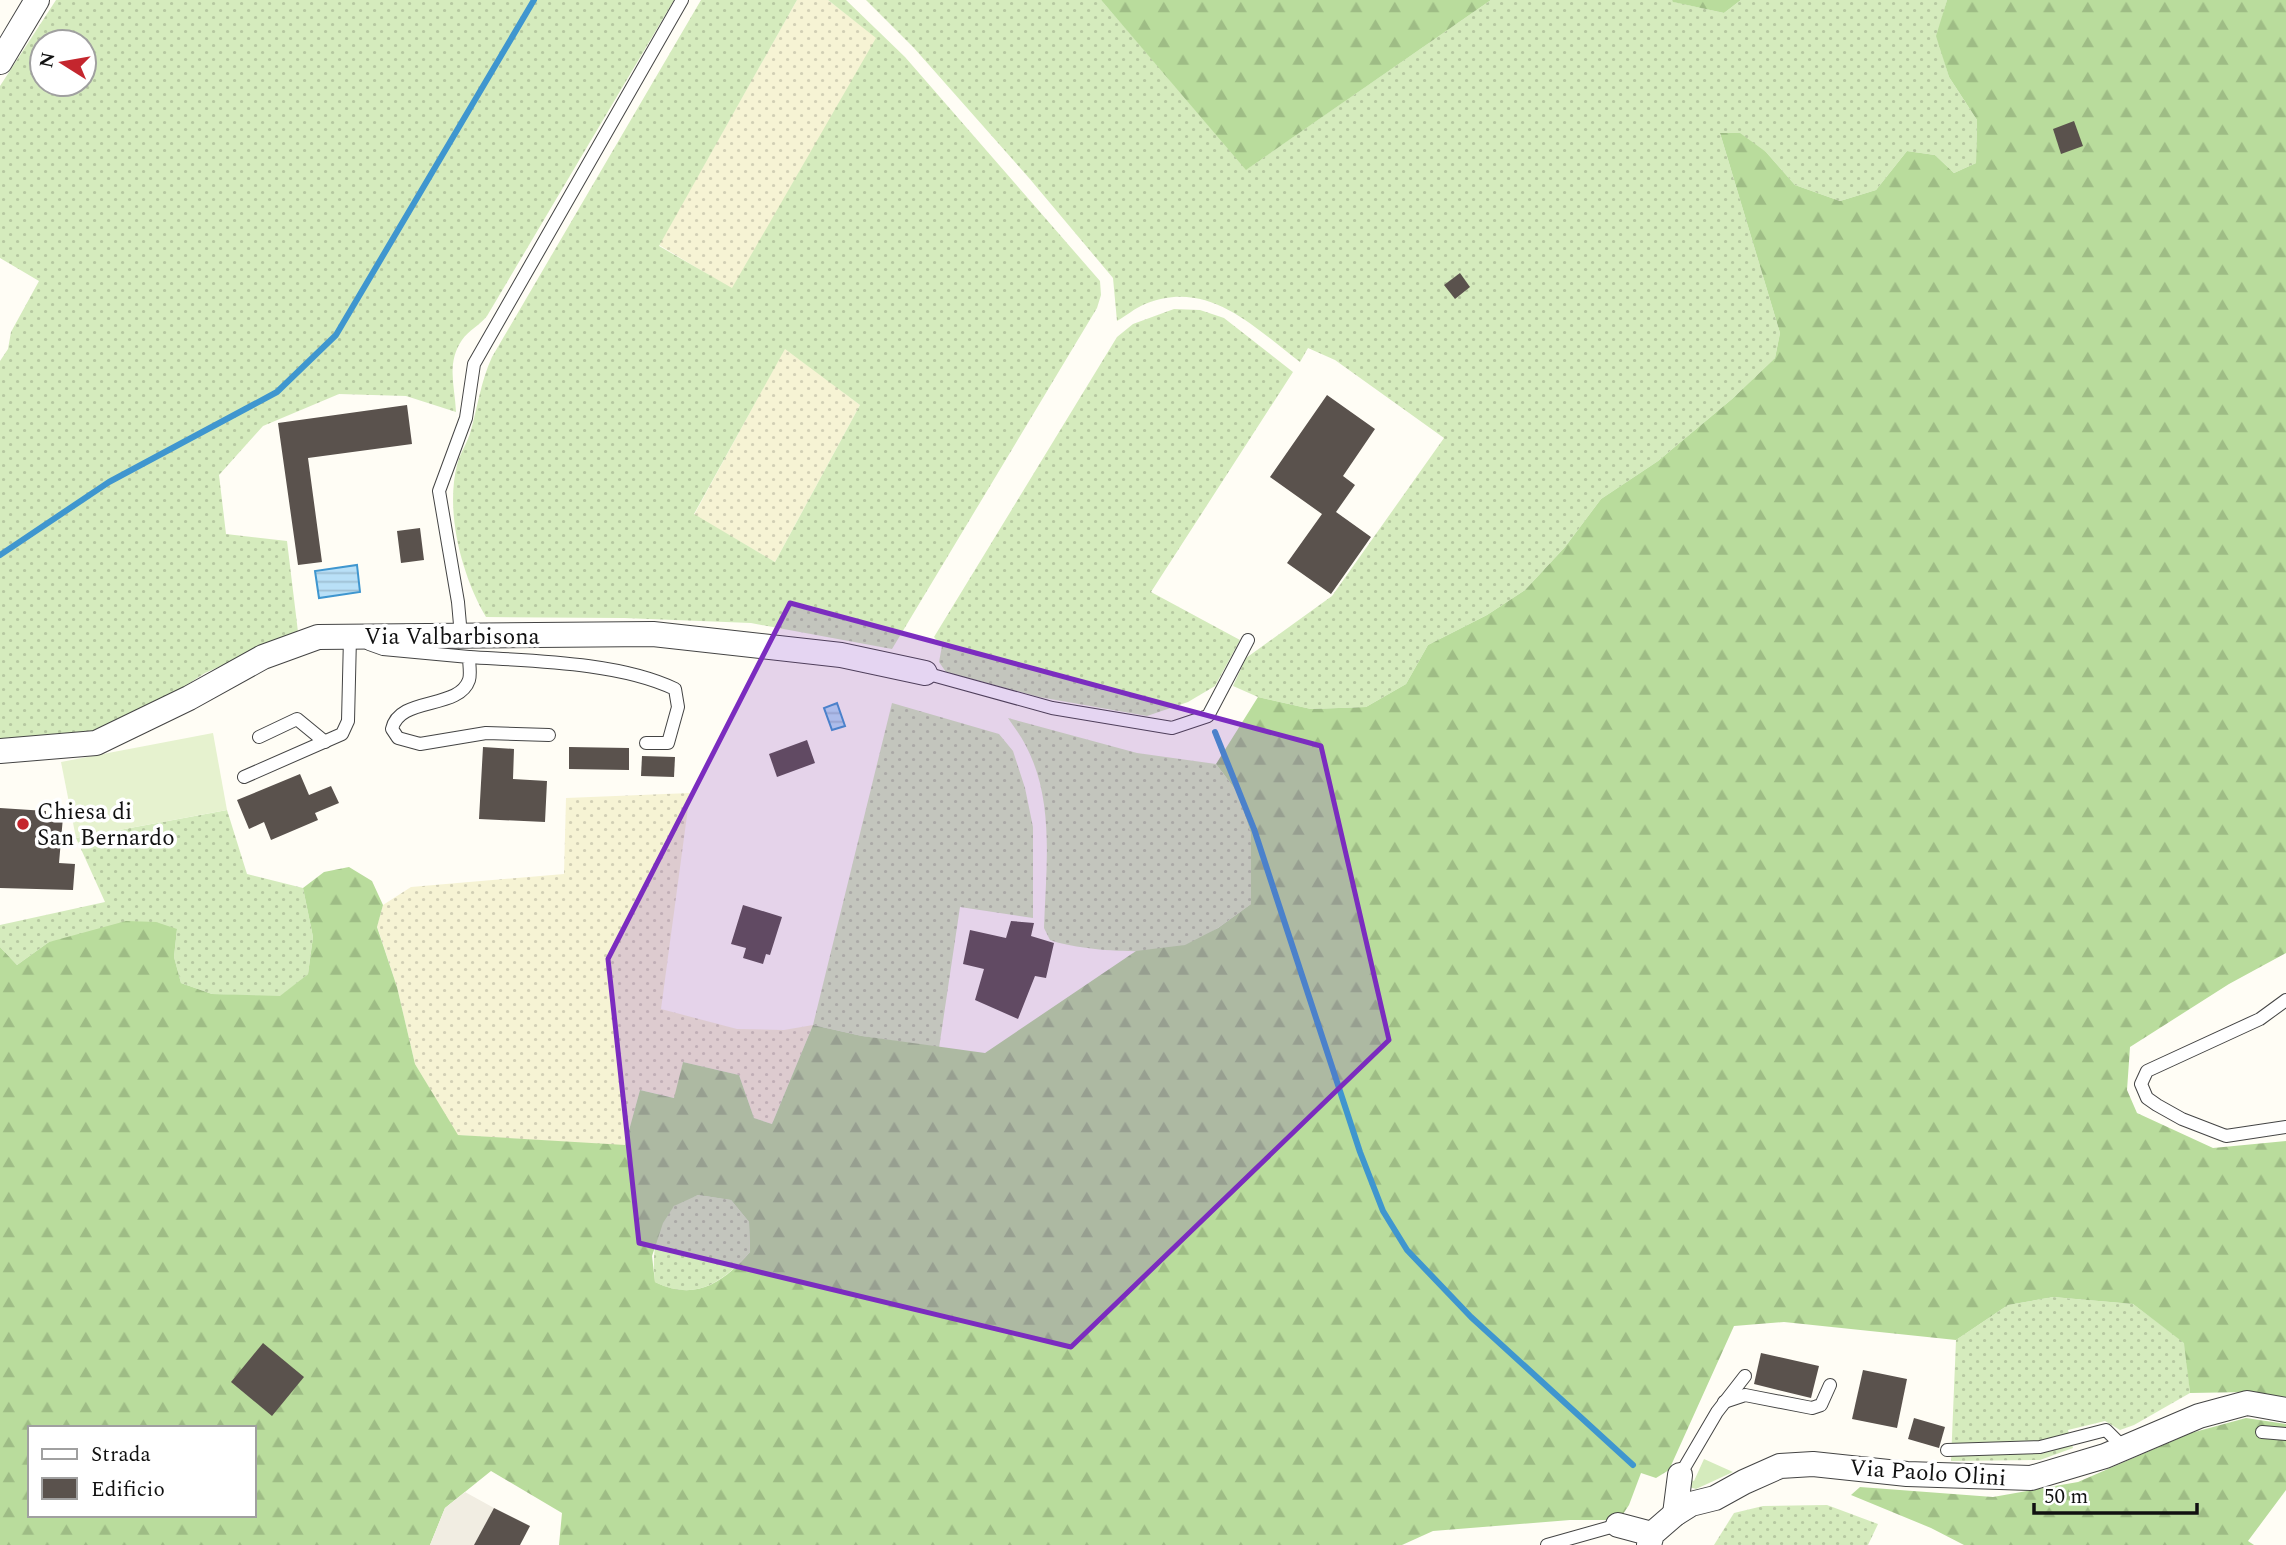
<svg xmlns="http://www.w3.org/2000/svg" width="2286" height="1545" font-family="Spectral,serif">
	<defs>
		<pattern id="farmland-dots" width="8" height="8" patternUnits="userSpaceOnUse" patternTransform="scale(1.75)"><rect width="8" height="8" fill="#f6f3d4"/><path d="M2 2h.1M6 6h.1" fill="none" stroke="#d2cfb5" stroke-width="1.8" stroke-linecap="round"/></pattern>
		<pattern id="grass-dots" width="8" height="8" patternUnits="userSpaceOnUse" patternTransform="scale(1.75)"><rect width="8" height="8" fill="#d5ebbd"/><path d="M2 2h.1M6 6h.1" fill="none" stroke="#b6c8a1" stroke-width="1.8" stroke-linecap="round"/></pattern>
		<pattern id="forest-firs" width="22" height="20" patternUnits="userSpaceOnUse" patternTransform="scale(1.75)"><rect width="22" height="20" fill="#b9dc9c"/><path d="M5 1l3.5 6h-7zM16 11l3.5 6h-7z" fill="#9ebc85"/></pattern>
		<pattern id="water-rules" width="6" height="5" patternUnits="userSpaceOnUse" patternTransform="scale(1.75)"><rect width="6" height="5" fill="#b9e0f7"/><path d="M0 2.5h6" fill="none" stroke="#9ebfd3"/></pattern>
	</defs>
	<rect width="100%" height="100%" fill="#fffdf5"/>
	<g fill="url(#farmland-dots)">
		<path d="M797,0H828L877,38L732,289L659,245Z"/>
		<path d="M785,348L860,405L775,562L694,515Z"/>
		<path d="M690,793L661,1009L737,1029L784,1030L813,1025L772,1124L754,1118L739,1075L683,1062L675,1098L640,1090L625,1146L457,1135L415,1064L397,987L377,926L383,905L411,887L564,874L566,798Z"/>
	</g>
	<g fill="url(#grass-dots)" fill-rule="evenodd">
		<path d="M56,0H674L487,316C480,325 468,331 462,340C446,363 455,387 456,412L406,396L339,394L263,426L219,475L226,534L287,541L298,632L205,673L126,724L96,733L0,741V361L8,349L11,332L39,281L0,258V86ZM42,42H84V84H42Z"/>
		<path d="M701,0H797L659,246L732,288L876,38L828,0H846L905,57L1100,281L1101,295L1097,308L892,649L751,623L624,618L486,617C462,576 445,513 457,465C460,453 468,442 471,430C478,405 481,381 492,357ZM785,349L860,405L775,562L694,514Z"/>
		<path d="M866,0H1101L1247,169L1491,0H1672L1674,2L1724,13L1741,0H1947L1937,36L1949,77L1977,120L1976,163L1954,173L1935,155L1907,151L1876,190L1840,201L1795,185L1766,152L1720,133L1780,333L1775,358L1732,399L1658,461L1601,499L1565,547L1525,590L1487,615L1428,645L1406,684L1366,707L1311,709L1258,697L1233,686L1246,658L1332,596L1444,438L1335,360L1308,348L1300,362C1254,327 1208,278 1145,304C1135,308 1126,316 1117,321L1113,278L1029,178L914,48Z"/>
		<path d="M1174,309L1200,310L1224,318L1293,372L1151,592L1240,640L1215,686L1188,702L1147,716L1039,697L946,672L939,662L942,646L934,637L1117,337L1133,324Z"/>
		<path d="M892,703L999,734L1013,751L1025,788L1033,827V918L960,907L939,1048L862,1036L813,1025Z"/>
		<path d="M1008,718L1137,753L1216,764L1238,793L1251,834V904C1231,918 1210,936 1186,945C1156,956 1080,951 1050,940L1044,928C1046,868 1055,801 1026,746C1021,736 1014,727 1008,718Z"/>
		<path d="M227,810L247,874L303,888L313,937L308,974L280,997L212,994L181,983L174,957L177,929L49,942L17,965L0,947V925L105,902L76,838Z"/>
		<path d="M698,1195L731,1200L749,1222L750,1252C722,1283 695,1302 655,1282C652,1256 654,1228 673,1207C678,1201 690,1198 698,1195Z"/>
		<path d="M2053,1297L2133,1304L2185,1343L2190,1393L2134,1425L2120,1430L2105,1421L2068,1430L2073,1448L2040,1460L1951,1461L1956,1340L2008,1305Z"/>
		<path d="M1827,1505L1878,1524L1868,1545H1714L1734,1513L1763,1506Z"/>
	</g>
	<g fill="url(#forest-firs)" fill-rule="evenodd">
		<path d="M1101,0H1491L1246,170Z"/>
		<path d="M1672,0H1741L1724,13L1673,2Z"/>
		<path d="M1947,0H2286V953L2229,984L2130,1047L2127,1090L2137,1113L2213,1148L2286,1141V1397L2247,1392L2190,1393L2184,1343L2133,1304L2053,1297L2008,1305L1956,1340L1784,1322L1734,1326L1669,1470L1656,1478L1641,1473L1629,1505L1623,1514L1615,1520H1570L1433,1531L1402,1545H559L562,1513L491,1471L445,1508L430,1545H0V947L17,965L49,942L126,921L156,922L177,929L174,957L181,983L212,994L280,996L308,974L313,937L303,888L324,872L349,867L372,881L383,905L377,927L397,987L415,1064L458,1135L625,1145L640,1090L674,1098L683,1062L739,1075L754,1118L772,1124L813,1025L862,1036L985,1053L1136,951L1185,945L1218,928L1251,904V834L1238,793L1216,764L1258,697L1311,709L1366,707L1406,684L1428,645L1487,615L1525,590L1565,547L1601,499L1658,461L1732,399L1775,358L1780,333L1720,133H1740L1766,152L1795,185L1840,201L1876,190L1907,151L1935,155L1954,173L1976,163L1977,120L1949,77L1936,36ZM698,1195L731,1200L749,1222L750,1252C723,1283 695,1302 655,1282L652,1256L663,1223L674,1206ZM30,1428H254V1515H30Z"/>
		<path d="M2246,1418L2286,1424V1490L2248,1541L2254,1545H1964L1931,1528L1851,1495L1860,1487L1993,1497L2078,1482L2191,1433Z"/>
	</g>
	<path fill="#d5ebbd" d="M1704,1459L1733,1472L1696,1489L1689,1487L1680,1475L1694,1481Z"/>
	<path fill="#e6f2cf" d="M213,733L227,810L76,838L61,762Z"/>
	<path fill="#f1ede2" d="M465,1492L494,1508L474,1545H430L445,1508Z"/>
	<g fill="url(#water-rules)" stroke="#3f96cf" stroke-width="2">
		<path d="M357,565L360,592L319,598L315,571Z"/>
		<path d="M837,703L845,726L832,730L824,708Z"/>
	</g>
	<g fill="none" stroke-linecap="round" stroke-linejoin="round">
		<g stroke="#3f96cf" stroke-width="6">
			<path d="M0,555L109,482L277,392L336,335L534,0"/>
			<path d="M1215,732L1254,829L1360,1152L1383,1211L1407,1250L1471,1317L1633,1465"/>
		</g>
	</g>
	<g fill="#5a524d">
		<path d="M2074,121L2083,146L2061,154L2053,129Z"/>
		<path d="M1460,273L1470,287L1455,299L1444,285Z"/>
		<path d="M1327,395L1375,429L1343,476L1355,485L1336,512L1371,537L1331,594L1287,563L1322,514L1270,477Z"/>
		<path d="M407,405L412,444L308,458L322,562L298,565L278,423Z"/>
		<path d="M420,528L424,560L401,563L397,531Z"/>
		<path d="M807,740L815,763L777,777L769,754Z"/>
		<path d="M483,747L514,749L513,779L547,781L545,822L479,819Z"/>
		<path d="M569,747L629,748V770L569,769Z"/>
		<path d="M642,756L675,757L674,777L641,776Z"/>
		<path d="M300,774L309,795L331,786L339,803L315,813L318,820L271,840L264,822L249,829L237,800Z"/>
		<path d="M0,808L46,811V816L63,817L59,863L75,864L73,890L0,888Z"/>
		<path d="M743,905L782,917L770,955L766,954L763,964L743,958L746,948L731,944Z"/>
		<path d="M1011,921L1034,923L1031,936L1054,943L1046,978L1035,976L1018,1019L975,1000L984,969L963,964L970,930L1006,938Z"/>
		<path d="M263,1343L304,1377L272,1416L231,1382Z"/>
		<path d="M1761,1353L1819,1366L1811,1398L1754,1384Z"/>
		<path d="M1863,1370L1907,1379L1897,1428L1852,1419Z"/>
		<path d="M1914,1418L1945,1427L1939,1448L1908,1439Z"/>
		<path d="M494,1508L530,1526L520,1545H474Z"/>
	</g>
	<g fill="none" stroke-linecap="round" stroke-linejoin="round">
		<g stroke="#444" stroke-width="14">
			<g id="lane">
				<path d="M461,636L458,602L439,491L466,418L474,364L682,0"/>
				<path d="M369,644L383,649L469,657C469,664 471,674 469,680C459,710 399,696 392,729L398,738L420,744L486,733L549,735"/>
				<path d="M469,657C532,661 619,662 675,689L678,707L668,743H646"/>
				<path d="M925,673L1052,708L1172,728L1208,716L1248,640"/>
				<path d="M259,737L297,719L325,742"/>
				<path d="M244,777L342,734L348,721L350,637L352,638"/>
				<path d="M2286,1000L2260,1019L2147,1071L2141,1084L2147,1098L2157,1105L2182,1119L2226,1136L2286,1127"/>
				<path d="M1724,1402L1745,1395L1812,1408L1821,1405L1830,1385"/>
				<path d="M2262,1432L2286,1434"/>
				<path d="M1947,1450L2040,1447L2106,1430L2124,1448"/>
				<path d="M1680,1475L1717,1412L1745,1376"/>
				<path d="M1547,1545L1618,1525"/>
			</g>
		</g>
		<g stroke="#444" stroke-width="26">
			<g id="street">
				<path d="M0,62L37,0"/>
				<path d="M0,751L96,743L189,698L263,657L318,637L653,634L841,655L925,673"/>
				<path d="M1675,1514L1680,1475"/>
				<path d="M1618,1525L1652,1534"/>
				<path d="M1649,1545L1652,1534L1675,1514L1691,1504L1715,1498L1744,1482L1780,1466L1813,1464L1907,1474L2031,1478L2105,1456L2199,1416L2247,1403L2286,1410"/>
			</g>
		</g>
		<use href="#lane" stroke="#fff" stroke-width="12"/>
		<use href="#street" stroke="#fff" stroke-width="24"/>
	</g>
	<path fill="#7b2cbf" fill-opacity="0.2" stroke="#7b2cbf" stroke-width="5" stroke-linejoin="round" d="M790,603L1321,746L1389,1040L1071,1347L639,1243L608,959Z"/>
	<circle fill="#c4262e" stroke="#fff" stroke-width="2.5" cx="23" cy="824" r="7"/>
	<g text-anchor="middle" stroke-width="7" stroke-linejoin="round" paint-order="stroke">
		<g font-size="23" fill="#111" stroke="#fff">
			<text x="452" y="644">Via Valbarbisona</text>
			<text transform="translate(1928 1472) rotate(4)" y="8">Via Paolo Olini</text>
		</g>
		<g font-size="23" fill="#111" stroke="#fff" text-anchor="start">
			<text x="37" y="819">Chiesa di<tspan x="37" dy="26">San Bernardo</tspan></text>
		</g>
	</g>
	<rect x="28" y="1426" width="228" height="91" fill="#ffffff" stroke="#a0a0a0" stroke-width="2"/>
	<rect x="42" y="1449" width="35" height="10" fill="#ffffff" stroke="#a0a0a0" stroke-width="2"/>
	<text x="91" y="1461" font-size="21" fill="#111111">Strada</text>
	<rect x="42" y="1478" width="35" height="21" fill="#5a524d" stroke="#a0a0a0" stroke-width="2"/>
	<text x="91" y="1496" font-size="21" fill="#111111">Edificio</text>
	<g transform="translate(63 63) rotate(281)"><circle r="33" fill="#ffffff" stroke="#a0a0a0" stroke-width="2"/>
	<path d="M0-5L12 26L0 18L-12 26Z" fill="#c4262e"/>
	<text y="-10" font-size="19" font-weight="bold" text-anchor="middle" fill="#111111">N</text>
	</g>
	<path d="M2034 1503v10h163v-10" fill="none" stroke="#111111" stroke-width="3.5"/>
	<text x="2044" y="1503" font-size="21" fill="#111111" stroke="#ffffff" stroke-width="5" paint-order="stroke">50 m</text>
</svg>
